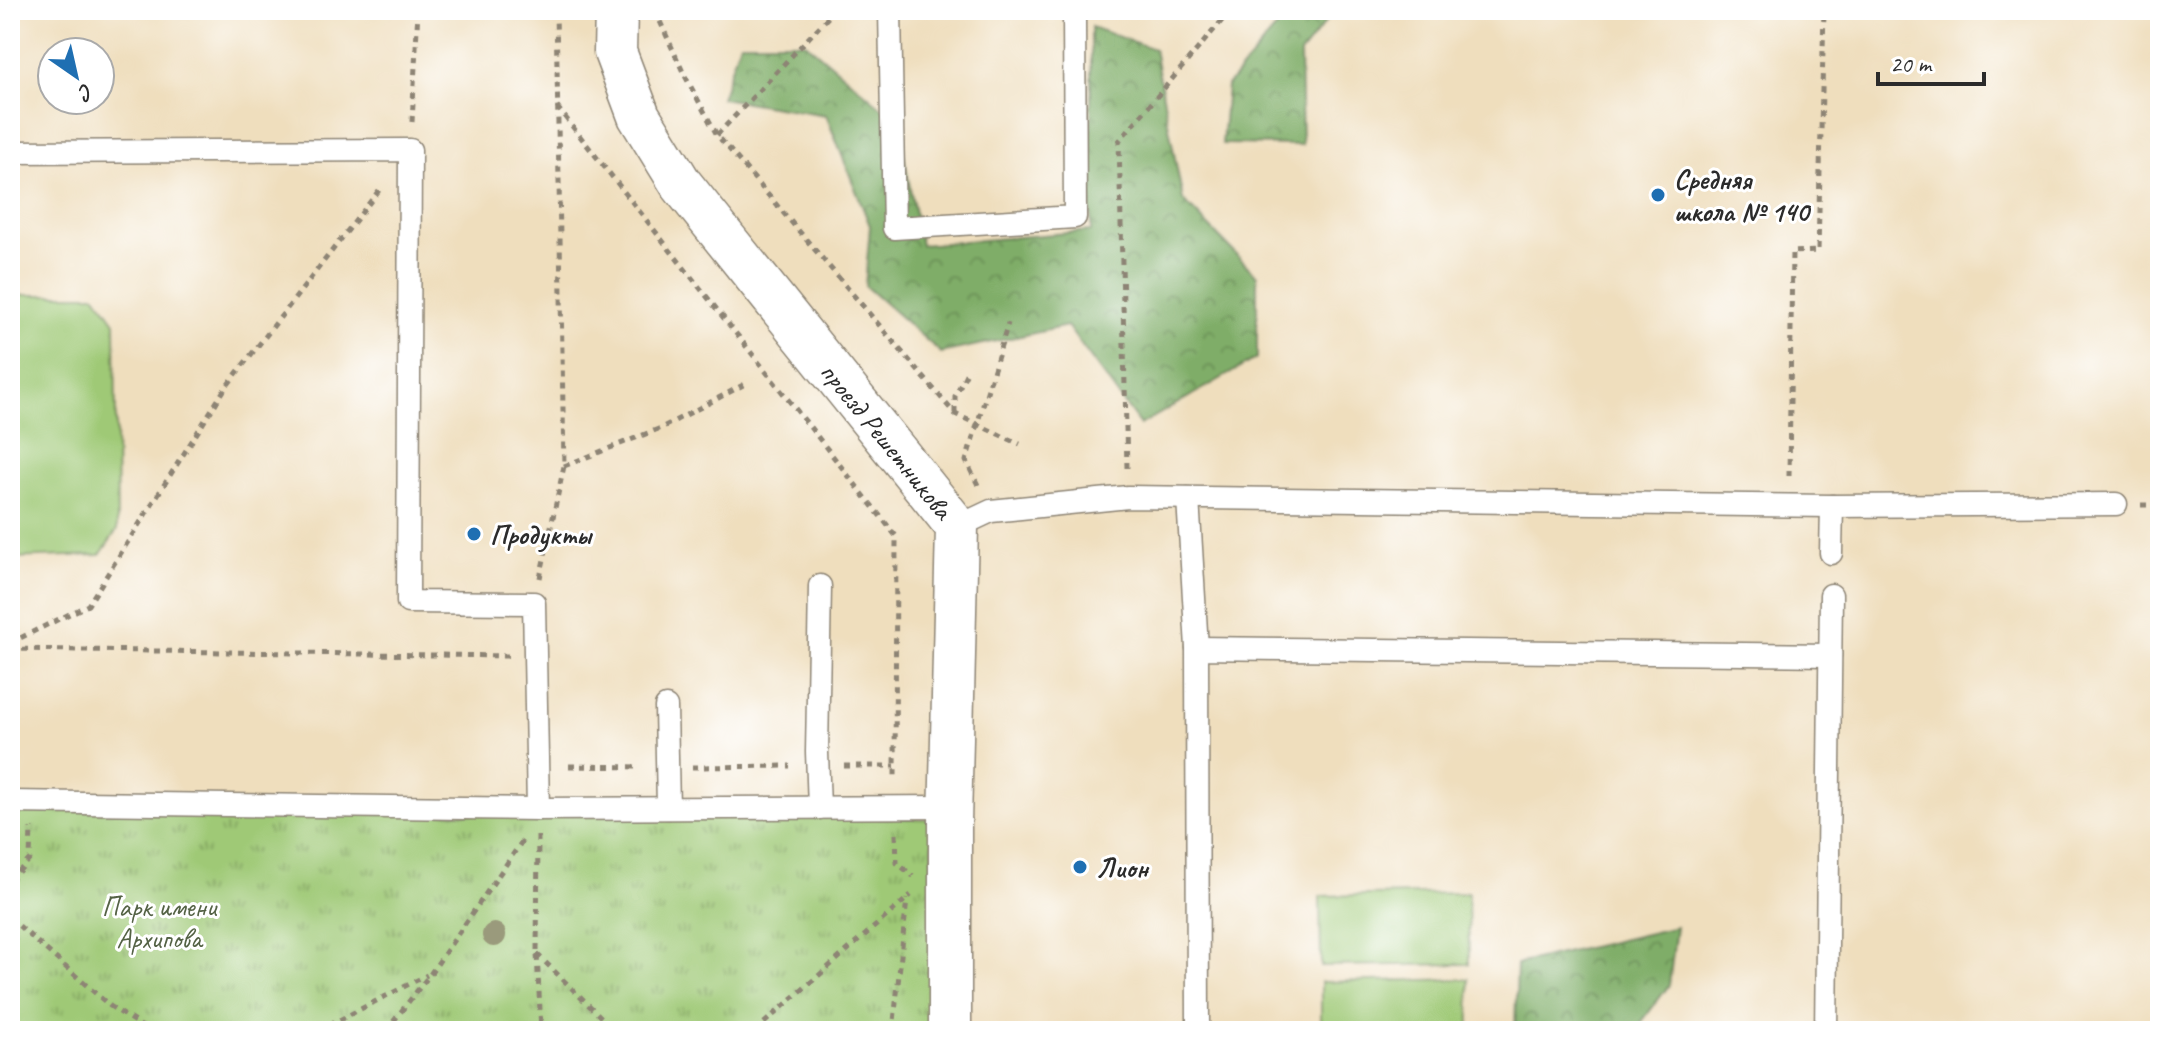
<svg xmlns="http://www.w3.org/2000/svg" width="2170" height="1041" font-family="Caveat,sans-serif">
	<defs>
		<pattern id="forest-crowns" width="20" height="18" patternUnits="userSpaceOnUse" patternTransform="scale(2)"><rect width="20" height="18" fill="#7fad67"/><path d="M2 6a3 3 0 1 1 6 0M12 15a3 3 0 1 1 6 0" fill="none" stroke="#688d55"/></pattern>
		<pattern id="park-tufts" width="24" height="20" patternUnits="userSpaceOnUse" patternTransform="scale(2)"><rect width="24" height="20" fill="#9fc976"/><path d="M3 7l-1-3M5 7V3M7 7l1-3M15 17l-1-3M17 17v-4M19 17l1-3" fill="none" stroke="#82a361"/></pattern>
	</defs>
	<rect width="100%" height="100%" fill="#fff"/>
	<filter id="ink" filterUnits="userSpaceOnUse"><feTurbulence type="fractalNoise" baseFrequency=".0125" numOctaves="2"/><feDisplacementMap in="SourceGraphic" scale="16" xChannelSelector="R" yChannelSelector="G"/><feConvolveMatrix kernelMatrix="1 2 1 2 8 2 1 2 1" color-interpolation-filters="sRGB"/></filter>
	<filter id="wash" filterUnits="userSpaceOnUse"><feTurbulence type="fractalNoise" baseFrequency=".006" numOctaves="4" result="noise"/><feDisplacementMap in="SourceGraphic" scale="32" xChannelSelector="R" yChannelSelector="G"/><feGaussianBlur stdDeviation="1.8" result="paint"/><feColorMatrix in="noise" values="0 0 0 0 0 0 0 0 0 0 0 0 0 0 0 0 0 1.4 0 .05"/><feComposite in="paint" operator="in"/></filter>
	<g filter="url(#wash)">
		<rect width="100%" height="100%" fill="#efdebd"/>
		<g fill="#9fc976" stroke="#657a50" stroke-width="2">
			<path d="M10,295H96L115,322L117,530L100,555L10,558Z"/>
			<path d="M1468,893L1469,964L1321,966L1320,896Z"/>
			<path d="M1469,979L1470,1031H1321V982Z"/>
		</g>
		<g fill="url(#forest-crowns)" stroke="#556c49" stroke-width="2">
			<path d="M1291,10H1335L1300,54L1302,145L1222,144L1227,86Z"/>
			<path d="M1091,27L1154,49L1183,200L1257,276V358L1140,425L1067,326L941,353L865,286L870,226L826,115L721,98L740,42H805L897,120L921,245L1091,231Z"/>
			<path d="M1676,927L1669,985L1635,1031H1515L1517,964Z"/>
		</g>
		<path fill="url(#park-tufts)" stroke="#657a50" stroke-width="2" d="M10,810L821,816L933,819L930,1031H10Z"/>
	</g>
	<g filter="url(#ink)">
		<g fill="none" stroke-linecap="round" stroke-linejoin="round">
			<g stroke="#8d8474" stroke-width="25">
				<g id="service">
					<path d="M890,10L894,228L1075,217L1074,10"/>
					<path d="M10,152L410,150L408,602L534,603L538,809"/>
					<path d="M1188,498L1197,648"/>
					<path d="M957,527L991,511L1128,497L1832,506L2116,504"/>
					<path d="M1831,553L1832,506"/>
					<path d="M666,707L668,808"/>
					<path d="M10,802L538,809L951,807"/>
					<path d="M819,808L817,752L820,586"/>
					<path d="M1198,1031L1197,648L1830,655"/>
					<path d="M1826,1031L1831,595"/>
				</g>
			</g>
			<g stroke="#8d8474" stroke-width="45">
				<path id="minor" d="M616,10L615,52L639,116L681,184L957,527L950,823V1031"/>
			</g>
			<g stroke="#8d8474" stroke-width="5" stroke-dasharray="6 6" stroke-linecap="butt">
				<path d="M658,10V17L684,74L717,135L955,414L1020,444"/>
				<path d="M658,17L836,10"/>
				<path d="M557,107L896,536L895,780"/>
				<path d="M412,122L418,10"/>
				<path d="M717,135L833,12"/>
				<path d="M955,413V396L968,370"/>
				<path d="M564,466L661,428L747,383"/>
				<path d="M1127,468L1119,141L1231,10"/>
				<path d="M1789,476L1792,252L1818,251L1824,10"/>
				<path d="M978,485L966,461L1008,323"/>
				<path d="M2141,505H2160"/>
				<path d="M540,578L564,466L556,10"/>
				<path d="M10,643L88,605L226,387L380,189"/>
				<path d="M10,649L509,656"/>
				<path d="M569,766L638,767"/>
				<path d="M844,766H895"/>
				<path d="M692,767L790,766"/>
				<path d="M896,834L897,863L913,876"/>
				<path d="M538,836L537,954L541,1031"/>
				<path d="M10,881L30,859L31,828"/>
				<path d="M10,918L110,1006L149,1031"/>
				<path d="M537,954L615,1031"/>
				<path d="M318,1031L427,975"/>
				<path d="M386,1031L431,973L525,837"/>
				<path d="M755,1031L911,895"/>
				<path d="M893,1031L907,899"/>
			</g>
			<use href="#service" stroke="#fff" stroke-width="22"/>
			<use href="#minor" stroke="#fff" stroke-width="42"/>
		</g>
		<circle fill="#9a9a7b" cx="494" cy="935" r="12"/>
	</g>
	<g fill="#1f6fb2" stroke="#fff" stroke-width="3">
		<circle cx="1658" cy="195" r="8"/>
		<circle cx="474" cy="534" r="8"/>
		<circle cx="1080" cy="867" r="8"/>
	</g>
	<g text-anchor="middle" stroke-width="6" stroke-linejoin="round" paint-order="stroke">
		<g font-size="28" font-weight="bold" fill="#2b2b2b" stroke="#fff" text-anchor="start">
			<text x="1674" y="189">Средняя<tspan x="1674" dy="32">школа № 140</tspan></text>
			<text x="490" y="544">Продукты</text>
			<text x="1096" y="877">Лион</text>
		</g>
		<g font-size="28" fill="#2b2b2b" stroke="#fff">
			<text transform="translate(887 440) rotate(51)" y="10">проезд Решетникова</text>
		</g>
		<g font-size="28" fill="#546245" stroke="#fff">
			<text x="159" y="916">Парк имени<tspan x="159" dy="32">Архипова</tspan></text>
		</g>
	</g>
	<rect width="2170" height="1041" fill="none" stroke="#fff" stroke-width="40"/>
	<g transform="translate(76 76) rotate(146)"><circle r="38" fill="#ffffff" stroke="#aaaaaa" stroke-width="2"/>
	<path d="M0-6L14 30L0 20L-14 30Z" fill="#1f6fb2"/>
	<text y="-12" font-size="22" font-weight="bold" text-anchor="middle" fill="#2b2b2b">С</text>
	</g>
	<path d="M1878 72v12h106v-12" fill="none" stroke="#2b2b2b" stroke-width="4"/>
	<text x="1890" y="72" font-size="24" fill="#2b2b2b" stroke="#ffffff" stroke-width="6" paint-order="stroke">20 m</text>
</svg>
